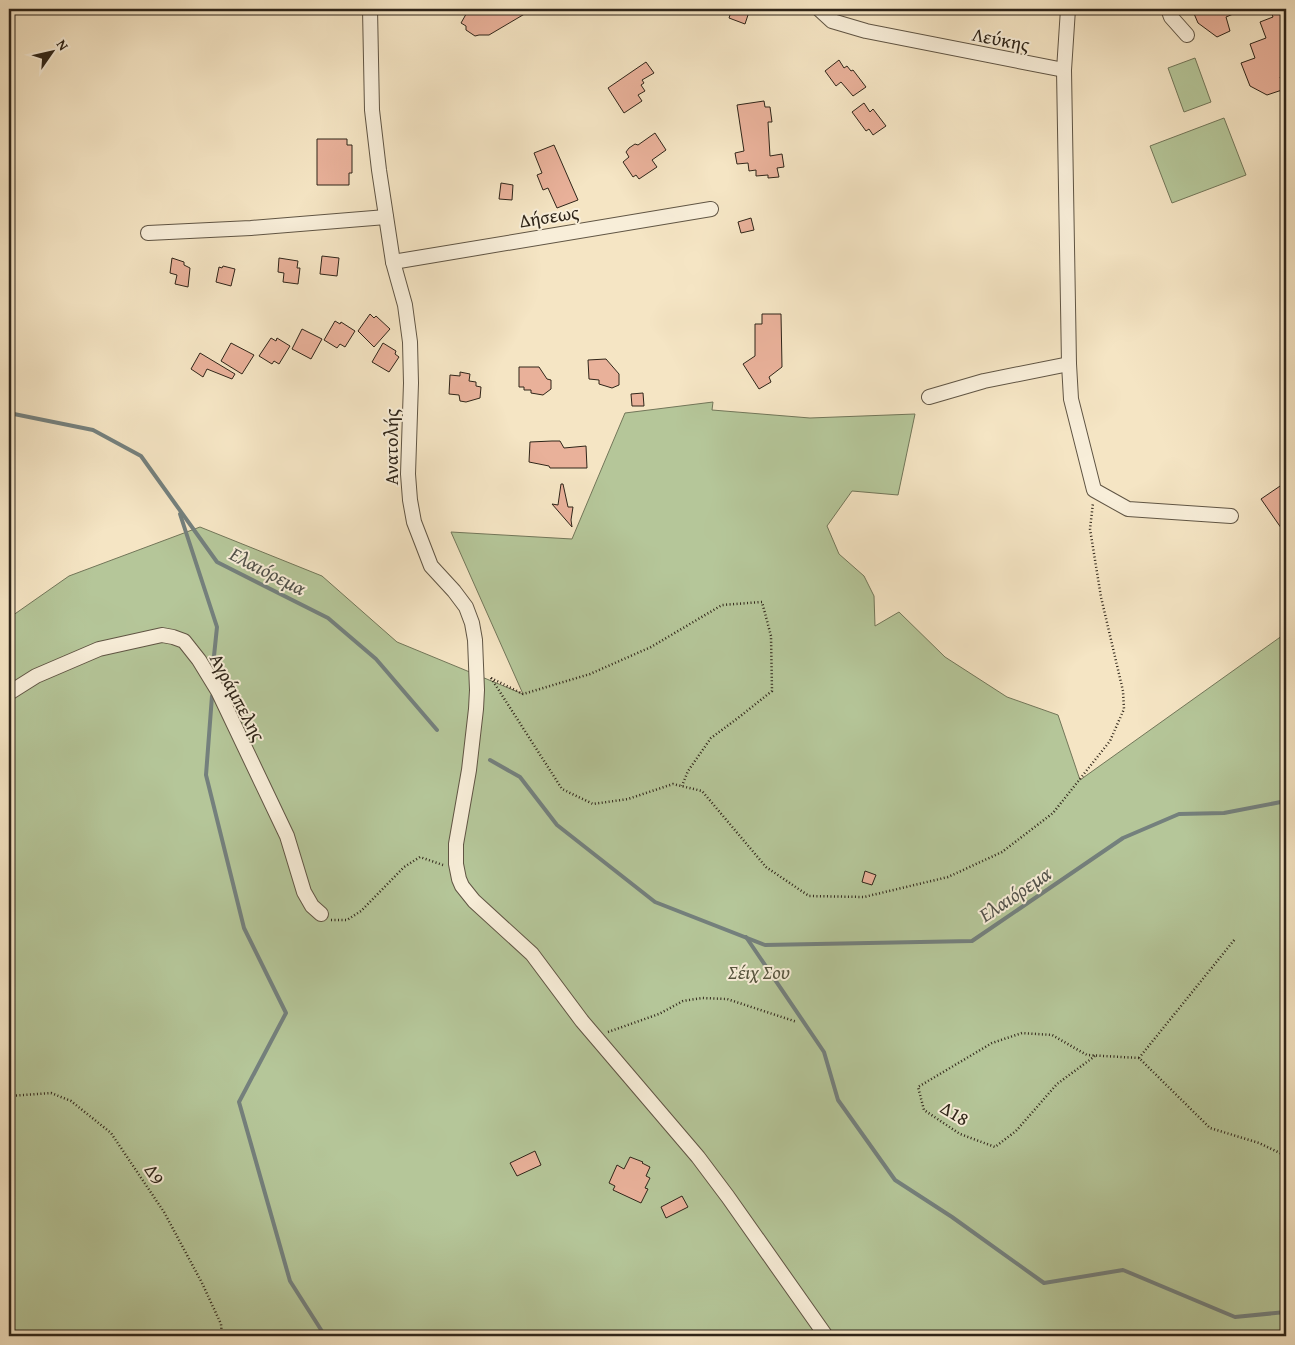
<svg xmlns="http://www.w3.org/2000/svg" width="1295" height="1345" font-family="'Gentium Book Plus',serif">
	<rect width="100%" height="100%" fill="#f5e5c4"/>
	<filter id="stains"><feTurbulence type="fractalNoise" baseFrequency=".004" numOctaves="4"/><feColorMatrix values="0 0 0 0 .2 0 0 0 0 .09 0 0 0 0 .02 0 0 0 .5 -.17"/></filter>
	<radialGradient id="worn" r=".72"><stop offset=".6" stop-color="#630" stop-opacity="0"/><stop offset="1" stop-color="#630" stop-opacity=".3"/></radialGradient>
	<g fill="#b5c699" stroke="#727659">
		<path d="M1195,58L1211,102L1184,112L1168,68Z"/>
		<path d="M1224,118L1246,175L1172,203L1150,146Z"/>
		<path d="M713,402L712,410L810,418L915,414L898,495L852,491L827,526L839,554L864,576L874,596L875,626L899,612L945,657L1007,697L1058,715L1080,780L1286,633V1336H9V618L69,576L200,527L322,576L397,642L523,694L451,532L572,539L625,413Z"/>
	</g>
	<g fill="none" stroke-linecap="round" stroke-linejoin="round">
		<g stroke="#74807d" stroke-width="4">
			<path d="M9,413L93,430L141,456L217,562L328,618L376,659L437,730"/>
			<path d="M180,514L217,627L214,656"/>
			<path d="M212,696L206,775L244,928L286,1013L239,1102L290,1281L325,1336"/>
			<path d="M490,760L520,777L557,825L655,902L765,945L972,941L1123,838L1179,814L1224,813L1286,801"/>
			<path d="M746,937L824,1052L838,1100L895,1180L952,1217L1044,1283L1123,1270L1235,1317L1286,1312"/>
		</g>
	</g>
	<g fill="#e9b19a" stroke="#2f2519">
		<path d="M469,9H533L489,35H479L475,36L466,30V26L461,23Z"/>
		<path d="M732,9H750L745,24L729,18Z"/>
		<path d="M1192,9H1245L1226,17L1230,31L1217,37L1198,23Z"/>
		<path d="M1270,9H1286V57L1282,58L1286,68V74L1280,77L1285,89L1267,95L1250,86L1241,63L1255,58L1250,44L1266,38L1260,22L1273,17Z"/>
		<path d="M839,60L844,68L847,66L851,71L853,70L866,87L853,96L841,82L836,86L825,71Z"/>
		<path d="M646,62L654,73L642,80L644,83L641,85L645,91L638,95L642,101L624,113L608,88Z"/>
		<path d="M764,101L765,107H770L772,122H768L770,156L782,154L784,167L777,168L779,177L768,178V175L756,176V170L749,171L748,163L737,164L735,153L744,151L737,105Z"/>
		<path d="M864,103L870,112L873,109L886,126L873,135L869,129L866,131L852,112Z"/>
		<path d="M655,133L666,150L652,160L657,167L639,179L636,175L633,177L623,162L629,157L626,152L629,148L635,144L638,145Z"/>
		<path d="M317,139H347V145H352V173H349V185H317Z"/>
		<path d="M554,145L578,200L557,208L548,188L543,190L537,175L542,173L534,153Z"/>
		<path d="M501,183L513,185L512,200L499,199Z"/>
		<path d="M751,218L754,230L741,233L738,222Z"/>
		<path d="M322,256L339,258L337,276L320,274Z"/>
		<path d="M172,258L184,262V265L190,268L188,287L175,284L177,275L170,273Z"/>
		<path d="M279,258L298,261L297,268H300L298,284L283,282L284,273L278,272Z"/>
		<path d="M223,266L235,269L231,286L216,282L219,267L222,268Z"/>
		<path d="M370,314L374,318L376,316L390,329L374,347L358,331Z"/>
		<path d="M762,314H781L782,367L769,377L771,382L759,389L743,364L755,356V324H762Z"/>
		<path d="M335,321L340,324L341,322L355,331L345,347L340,344L337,348L324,340Z"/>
		<path d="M302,329L322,339L311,359L292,349Z"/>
		<path d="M271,338L276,341L277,338L290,346L279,364L274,361L272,364L259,356Z"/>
		<path d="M231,343L254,355L242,374L221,361Z"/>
		<path d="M383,343L396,351L395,354L399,357L389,372L372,362Z"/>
		<path d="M200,353L235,374L232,379L207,369L203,377L191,369Z"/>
		<path d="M606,359L619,374V385L612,388L599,384V380L589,379L588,360Z"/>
		<path d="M519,367H539L547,379L551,380V389L543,395L531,393V390H524V387H519Z"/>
		<path d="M460,372L470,374L469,381L476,382V386L481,387L480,398L466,402L460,401L459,395L449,394L450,375L460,376Z"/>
		<path d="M643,393L644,406H632L631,394Z"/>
		<path d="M552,441H560L564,448L586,446L587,468H550L549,466L529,462L530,442Z"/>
		<path d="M1286,482V535L1261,499Z"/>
		<path d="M561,484H563L568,507H573L571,520L572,527L552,504L558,505Z"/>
		<path d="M865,871L876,875L872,885L862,882Z"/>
		<path d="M535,1151L541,1165L517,1176L510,1163Z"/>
		<path d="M630,1157L643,1162L642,1163L650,1167L646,1176L650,1178L645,1188L648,1189L641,1203L613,1190L615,1186L609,1183L617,1165L624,1169Z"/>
		<path d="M682,1196L688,1207L666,1218L661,1207Z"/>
	</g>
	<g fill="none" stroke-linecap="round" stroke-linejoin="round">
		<g stroke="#605544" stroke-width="16">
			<g id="minor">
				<path d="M370,9L372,110L379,170L393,262L405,305L410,342L411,383L408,474L410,500L414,522L431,566L454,591L466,607L472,623L475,640L477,690L476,709L469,770L456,844V864L459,879L462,886L474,901L532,954L582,1021L698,1157L728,1197L826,1336"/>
				<path d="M819,9L832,21L866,31L1064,70"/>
				<path d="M1068,9L1064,70L1069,364L1071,399L1094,490L1128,509L1231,516"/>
				<path d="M1168,9L1171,17L1187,35"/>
				<path d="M148,233L251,228L386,217"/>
				<path d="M393,262L711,209"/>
				<path d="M929,397L984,381L1069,364"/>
				<path d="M9,693L36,676L99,649L162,635L173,637L184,641L199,660L218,691L287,836L304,892L312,906L321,914"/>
			</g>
		</g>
		<g stroke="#2f2519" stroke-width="2.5" stroke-dasharray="1 2.5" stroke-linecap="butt">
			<path d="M491,678L562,789L593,804L628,799L673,784L702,791L766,867L809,896L864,897L948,877L1002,852L1053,813L1110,741L1124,709L1123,691L1101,597L1090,529L1093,503"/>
			<path d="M491,678L523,694L590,674L651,647L722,605L762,602L771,636L772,691L738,718L711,738L688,771L682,786"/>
			<path d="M331,920H347L361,911L404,867L420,857L443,865"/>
			<path d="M608,1032L659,1014L683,1001L702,998L727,999L797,1022"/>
			<path d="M1095,1056L1057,1084L1016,1131L995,1147L960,1134L924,1110L918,1087L992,1043L1022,1033L1052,1035L1087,1055L1139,1058L1210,1128L1259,1143L1286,1156"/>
			<path d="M1139,1058L1235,939"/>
			<path d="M9,1096L51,1093L71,1101L111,1133L164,1212L202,1283L221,1324L222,1336"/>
		</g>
		<use href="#minor" stroke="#f8eed9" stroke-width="14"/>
	</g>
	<g text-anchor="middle" stroke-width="4" stroke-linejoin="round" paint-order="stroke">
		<g font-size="19" fill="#2f2519" stroke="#f8eed9">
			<text transform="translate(1001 39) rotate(11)" y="7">Λεύκης</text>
			<text transform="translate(549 216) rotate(-9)" y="7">Δήσεως</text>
			<text transform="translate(391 447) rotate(-90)" y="7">Ανατολής</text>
			<text transform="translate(238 697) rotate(62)" y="7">Αγράμπελης</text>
			<text transform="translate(955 1113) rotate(31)" y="7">Δ18</text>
			<text transform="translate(155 1174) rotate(57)" y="7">Δ9</text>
		</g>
		<g font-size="19" font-style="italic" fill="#57553f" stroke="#f8eed9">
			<text x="759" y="979">Σέιχ Σου</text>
		</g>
		<g font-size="20" font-style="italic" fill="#52524b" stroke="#f8eed9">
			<text transform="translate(268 571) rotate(27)" y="7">Ελαιόρεμα</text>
			<text transform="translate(1015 894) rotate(-34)" y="7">Ελαιόρεμα</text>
		</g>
	</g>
	<rect width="1295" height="1345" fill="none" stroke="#f5e5c4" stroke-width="30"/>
	<rect x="10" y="10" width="1275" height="1325" fill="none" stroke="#2f2519" stroke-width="2.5"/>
	<rect x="15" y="15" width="1265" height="1315" fill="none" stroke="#2f2519"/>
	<g transform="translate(52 52) rotate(56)" stroke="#f8eed9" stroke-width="4" paint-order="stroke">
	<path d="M0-4L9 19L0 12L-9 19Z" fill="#2f2519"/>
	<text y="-8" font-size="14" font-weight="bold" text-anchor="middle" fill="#2f2519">N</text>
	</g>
	<rect width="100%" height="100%" filter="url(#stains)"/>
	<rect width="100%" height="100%" fill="url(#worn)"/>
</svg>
